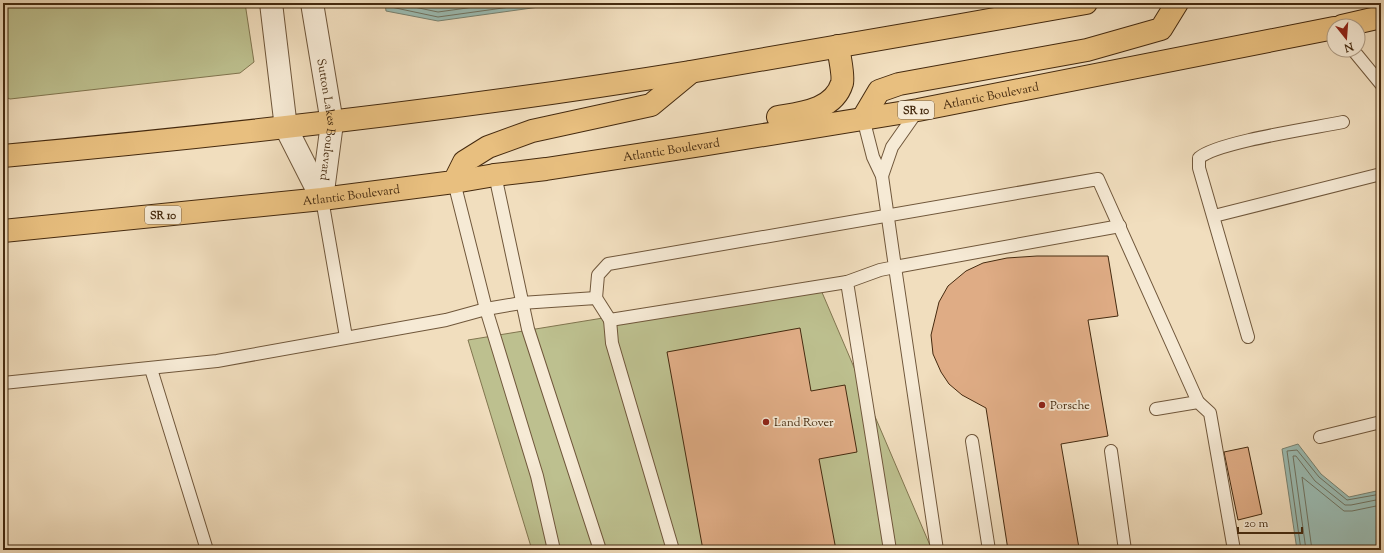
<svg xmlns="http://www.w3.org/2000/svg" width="1384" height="553" font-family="'Sorts Mill Goudy',serif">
	<rect width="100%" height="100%" fill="#f1debe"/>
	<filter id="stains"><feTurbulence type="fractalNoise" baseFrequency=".005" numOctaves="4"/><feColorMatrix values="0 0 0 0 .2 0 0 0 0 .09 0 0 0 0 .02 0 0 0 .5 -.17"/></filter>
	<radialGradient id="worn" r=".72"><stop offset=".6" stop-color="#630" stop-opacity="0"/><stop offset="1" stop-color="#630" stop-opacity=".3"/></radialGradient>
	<g fill="#bdc08f" stroke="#81754f">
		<path d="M3,3H245L254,62L240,73L10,99L3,96Z"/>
		<path d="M818,283L932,550H532L468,340Z"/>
	</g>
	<g fill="#9bbcb3" stroke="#798271">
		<path d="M385,3H568L438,21L386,11Z"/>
		<path d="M1298,444L1321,474L1349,497L1381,490V550H1297L1282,449Z"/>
	</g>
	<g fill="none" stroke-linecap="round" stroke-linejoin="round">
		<g stroke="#707361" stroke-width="1">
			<path d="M389,3L391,7L438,17L539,3"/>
			<path d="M395,3L438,12L503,3"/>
			<path d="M1301,550L1287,451L1297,450L1319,477L1347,500L1381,494"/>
			<path d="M1306,550L1293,456H1296L1315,481L1345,505H1351L1381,499"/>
			<path d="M1312,550L1302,477L1344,511H1352L1381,505"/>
		</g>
	</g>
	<g fill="#dfac85" stroke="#452a0f">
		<path d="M1037,256H1108L1118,316L1088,320L1108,436L1061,444L1079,548L1070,550H1008L986,408L962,395L949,384L941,372L933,354L931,335L939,302L948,286L966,271L983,263L1007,258Z"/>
		<path d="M800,328L811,391L845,385L857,452L819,459L836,550H703L667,352Z"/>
		<path d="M1248,447L1262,514L1238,520L1224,452Z"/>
	</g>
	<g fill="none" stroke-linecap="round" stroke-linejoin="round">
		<g stroke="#70573b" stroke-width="14">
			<g id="service">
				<path d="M1353,50L1381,84"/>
				<path d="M863,118L873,157L882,176L895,267L880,270L847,282L890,550"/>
				<path d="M495,175L528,329L600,550"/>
				<path d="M882,176L892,147L918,110"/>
				<path d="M454,182L486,309L537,476L554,550"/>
				<path d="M322,199L346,337"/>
				<path d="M1214,216L1381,174"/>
				<path d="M596,298L598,275L608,264L1098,179L1198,402"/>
				<path d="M610,320L612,343L673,550"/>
				<path d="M1248,337L1199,168V158C1217,142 1314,128 1343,122"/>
				<path d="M151,369L207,550"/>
				<path d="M3,383L217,361L446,320L486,309L521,303L596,298L610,320L847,282"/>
				<path d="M1156,409L1198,402L1210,413L1234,550"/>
				<path d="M1320,437L1381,422"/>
				<path d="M972,441L989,550"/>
				<path d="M1111,451L1125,550"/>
				<path d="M937,550L895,267L1120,226"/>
			</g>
		</g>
		<g stroke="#70573b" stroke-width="24">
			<g id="minor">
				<path d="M271,3L286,128L322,199"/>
				<path id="s1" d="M312,3L332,123L322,199"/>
			</g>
		</g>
		<g stroke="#452a0f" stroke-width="24">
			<path id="primary" d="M454,182L495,175"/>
		</g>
		<g stroke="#452a0f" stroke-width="24">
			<g id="trunk">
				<path d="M1342,26L1381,17"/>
				<path d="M778,117C802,113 834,110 842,83C844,75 839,55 838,46"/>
				<path d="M863,118L879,91L899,84L1087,50L1161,29L1177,3"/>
				<path d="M3,156C233,135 462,109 690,72C822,50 954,26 1086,3"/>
				<path id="s2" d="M495,175L546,169L702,145L918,110L1334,28"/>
				<path id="s3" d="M3,231L322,199L454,182L464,162L488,147L532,131L651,105L691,72"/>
			</g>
		</g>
		<use href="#service" stroke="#f6ead5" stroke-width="12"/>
		<use href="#minor" stroke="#f6ead5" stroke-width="22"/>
		<use href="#primary" stroke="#e8bf7f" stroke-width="22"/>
		<use href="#trunk" stroke="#e8bf7f" stroke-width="22"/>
	</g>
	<g fill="#8f2418" stroke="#f6ead5" stroke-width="1.5">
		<circle cx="1042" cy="405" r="4"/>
		<circle cx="766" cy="422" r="4"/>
	</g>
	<g text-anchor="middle" stroke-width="3.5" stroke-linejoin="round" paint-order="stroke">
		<g fill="#f6ead5" stroke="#7a644a" stroke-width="1">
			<rect x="898" y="101" width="36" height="18" rx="3"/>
			<rect x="145" y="206" width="36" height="18" rx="3"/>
		</g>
		<g font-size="11" font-weight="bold" fill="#452a0f">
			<text x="916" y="114">SR 10</text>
			<text x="163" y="219">SR 10</text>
		</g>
		<g font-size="12" fill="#452a0f" stroke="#f6ead5">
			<text dy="4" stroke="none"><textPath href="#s2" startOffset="502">Atlantic Boulevard</textPath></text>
			<text dy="4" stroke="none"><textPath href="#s1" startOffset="118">Sutton Lakes Boulevard</textPath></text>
			<text dy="4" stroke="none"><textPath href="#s2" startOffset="178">Atlantic Boulevard</textPath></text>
			<text dy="4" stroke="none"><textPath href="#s3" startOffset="350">Atlantic Boulevard</textPath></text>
		</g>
		<g font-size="12" fill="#452a0f" stroke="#f6ead5" text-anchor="start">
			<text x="1050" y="409">Porsche</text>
			<text x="774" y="426">Land Rover</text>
		</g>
	</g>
	<rect width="1384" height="553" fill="none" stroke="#f1debe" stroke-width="16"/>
	<rect x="4" y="4" width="1376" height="545" fill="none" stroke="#452a0f" stroke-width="2"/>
	<rect x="8" y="8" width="1368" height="537" fill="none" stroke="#452a0f"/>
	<g transform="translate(1346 38) rotate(163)"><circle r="19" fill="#f6ead5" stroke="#af9d86"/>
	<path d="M0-3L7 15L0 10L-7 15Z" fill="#8f2418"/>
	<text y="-6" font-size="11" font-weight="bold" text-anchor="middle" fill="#452a0f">N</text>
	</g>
	<path d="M1238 527v6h64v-6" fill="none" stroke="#452a0f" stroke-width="2"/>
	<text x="1244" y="527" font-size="12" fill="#452a0f" stroke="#f6ead5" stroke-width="3" paint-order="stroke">20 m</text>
	<rect width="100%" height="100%" filter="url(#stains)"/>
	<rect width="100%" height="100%" fill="url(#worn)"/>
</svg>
